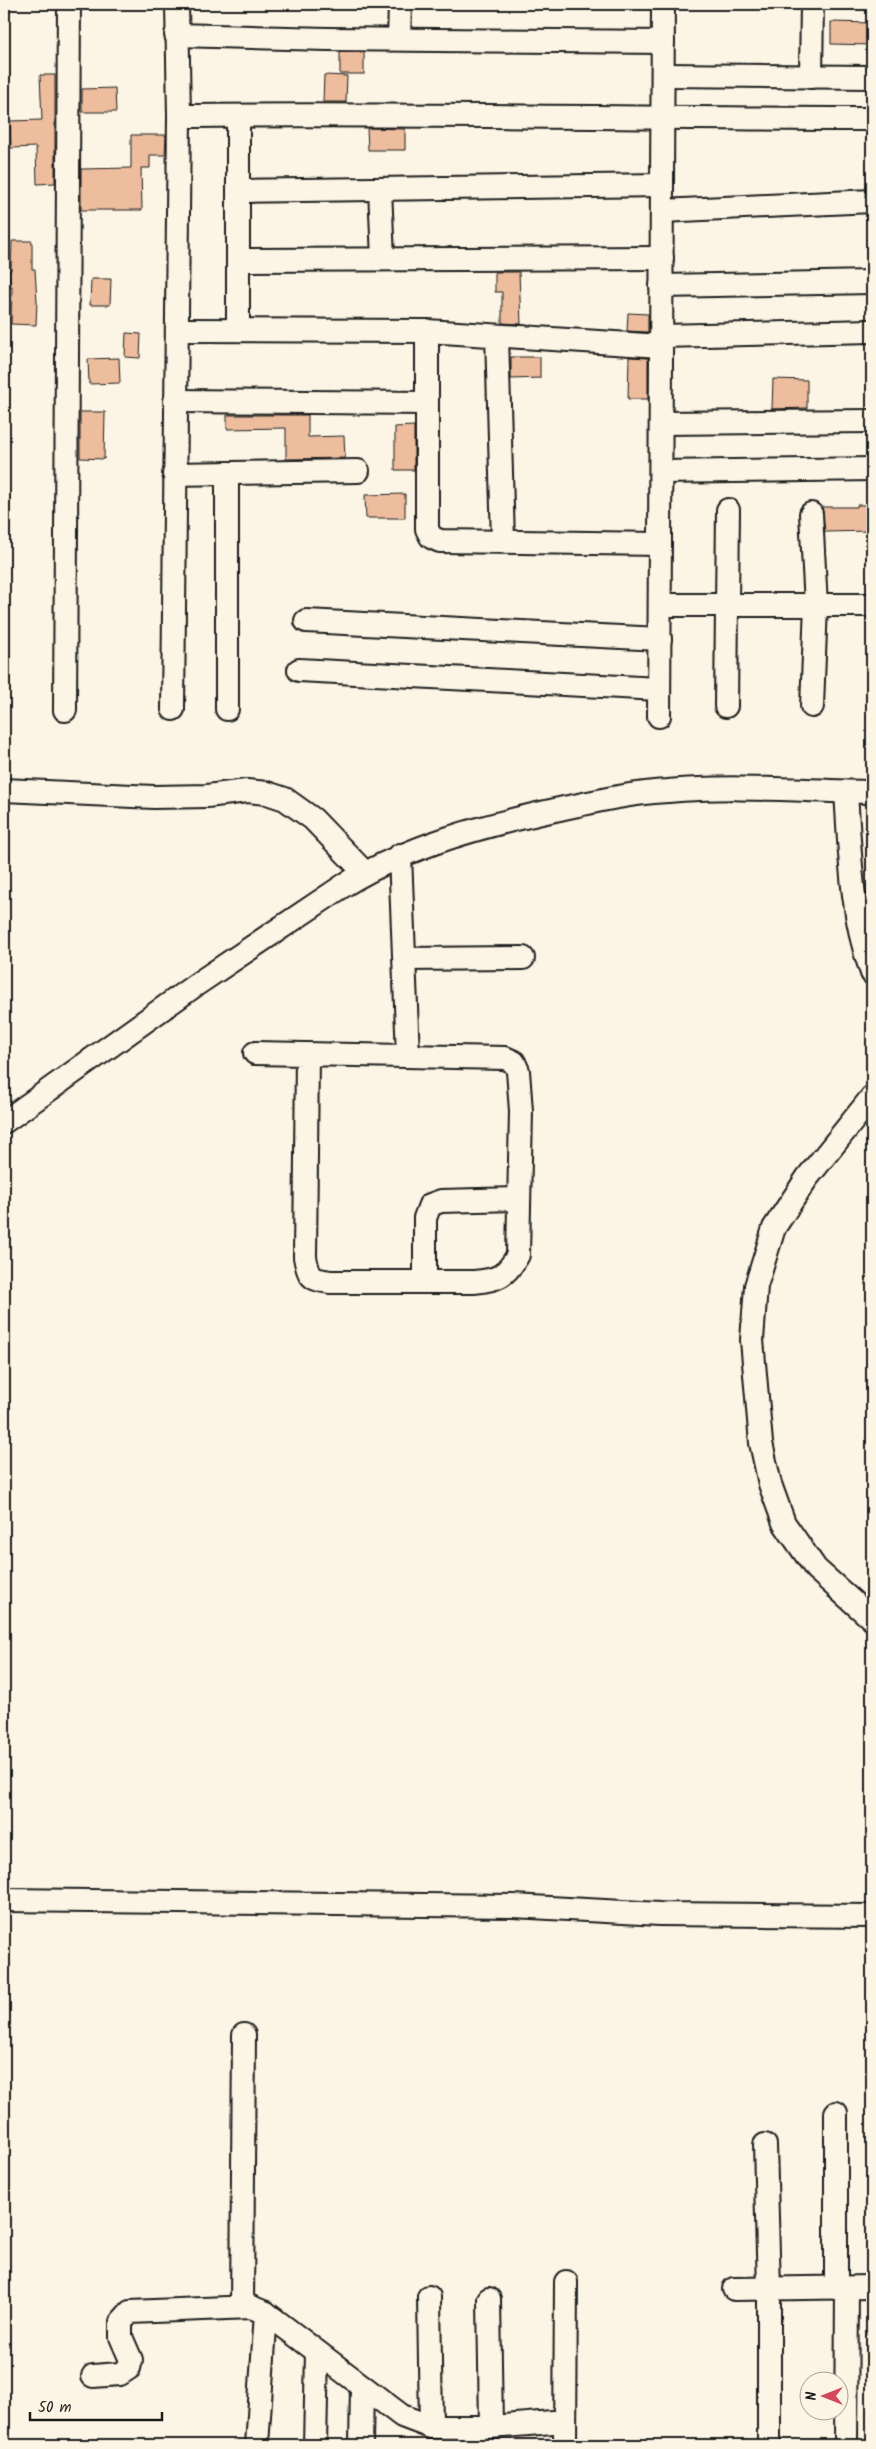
<svg xmlns="http://www.w3.org/2000/svg" width="876" height="2449" font-family="Kalam,sans-serif">
	<rect width="100%" height="100%" fill="#fcf5e5"/>
	<filter id="ink" filterUnits="userSpaceOnUse"><feTurbulence type="fractalNoise" baseFrequency=".02" numOctaves="2"/><feDisplacementMap in="SourceGraphic" scale="10" xChannelSelector="R" yChannelSelector="G"/><feConvolveMatrix kernelMatrix="1 2 1 2 8 2 1 2 1" color-interpolation-filters="sRGB"/></filter>
	<g filter="url(#ink)">
		<g fill="#edbd9e" stroke="#1c1c1c">
			<path d="M831,22L872,23V45L831,44Z"/>
			<rect x="340" y="52" width="24" height="22"/>
			<path d="M40,75H55V183L37,184L36,147L11,148L10,121L42,120Z"/>
			<path d="M324,75L347,76L346,102H323Z"/>
			<path d="M115,88L116,112H82V89Z"/>
			<path d="M367,128L405,129V150H368Z"/>
			<path d="M131,135H166L165,155H150V168H141L142,210H81V169L131,168Z"/>
			<path d="M12,241H32V269H35L37,302L36,325L11,324L12,286H10L9,270H11Z"/>
			<path d="M495,272H519L521,324L502,323V292H495Z"/>
			<path d="M91,279H111L110,305H90Z"/>
			<path d="M628,313L648,314V332L627,331Z"/>
			<path d="M126,333L141,334L140,358L125,357Z"/>
			<path d="M511,357H540V378L511,379Z"/>
			<path d="M629,357L648,358V399H628Z"/>
			<path d="M119,358L120,383L89,384L88,359Z"/>
			<path d="M773,379L807,380V408L772,409Z"/>
			<path d="M80,412H105L104,459L80,458Z"/>
			<path d="M227,415H308V437L344,436L345,458L286,459V428L227,429Z"/>
			<path d="M414,426V470H395V427Z"/>
			<path d="M405,494V518H366L365,495Z"/>
			<path d="M857,505H872V531L825,532L822,507H857Z"/>
		</g>
		<g fill="none" stroke-linecap="round" stroke-linejoin="round">
			<g stroke="#1c1c1c" stroke-width="26">
				<g id="minor">
					<path d="M176,35L328,39L663,42"/>
					<path d="M399,39L400,4"/>
					<path d="M663,75L872,77"/>
					<path d="M811,77L812,4"/>
					<path d="M179,116C410,113 641,119 872,119"/>
					<path d="M238,116V330"/>
					<path d="M380,189L383,259"/>
					<path d="M238,191L662,185"/>
					<path d="M662,211L872,201"/>
					<path d="M238,260L662,258"/>
					<path d="M661,286L872,282"/>
					<path d="M177,330L427,331L661,346"/>
					<path d="M427,331V529L431,537L440,541L660,544"/>
					<path d="M497,336L503,541"/>
					<path d="M661,336L872,331"/>
					<path d="M175,401L427,403"/>
					<path d="M661,423L872,421"/>
					<path d="M661,472L872,469"/>
					<path d="M227,473V709"/>
					<path d="M174,474L358,471"/>
					<path d="M811,514L816,605L812,706"/>
					<path d="M660,605H872"/>
					<path d="M306,621L660,639"/>
					<path d="M299,670L659,689"/>
					<path d="M726,706L728,510"/>
					<path d="M173,709L179,116L177,4"/>
					<path d="M65,710L69,4"/>
					<path d="M659,716L663,4"/>
					<path d="M4,790L154,797L207,796L247,791L267,793L285,799L313,819L365,873"/>
					<path d="M846,792C850,852 851,916 872,973"/>
					<path d="M400,855L408,1056"/>
					<path d="M405,959L523,958"/>
					<path d="M255,1053L505,1058L514,1062L518,1071L521,1111L518,1255C506,1276 498,1280 474,1282H330C310,1279 309,1277 305,1257L307,1054"/>
					<path d="M872,1097L807,1178L774,1228L756,1286L752,1340L761,1443L770,1484L784,1523L816,1569L872,1619"/>
					<path d="M4,1122L197,984L346,884C411,845 482,826 555,810C592,802 630,793 668,791C735,785 804,791 872,792"/>
					<path d="M425,1282V1218L430,1205L441,1201L518,1199"/>
					<path d="M4,1900L513,1906L660,1914L872,1916"/>
					<path d="M836,2113V2288"/>
					<path d="M765,2145L769,2289V2445"/>
					<path d="M734,2289L872,2287"/>
					<path d="M429,2297L431,2427"/>
					<path d="M489,2299L491,2427"/>
					<path d="M242,2307L244,2035"/>
					<path d="M93,2376L120,2374L129,2368L131,2360L121,2337V2322L130,2312L251,2307L266,2313L402,2416L431,2427H491L565,2421"/>
					<path d="M257,2445L266,2313"/>
					<path d="M315,2445L317,2352"/>
					<path d="M361,2445L362,2386"/>
					<path d="M565,2445L566,2282"/>
					<path d="M846,2445L847,2288"/>
				</g>
			</g>
			<use href="#minor" stroke="#fcf5e5" stroke-width="22"/>
		</g>
	</g>
	<rect width="876" height="2449" fill="none" stroke="#fcf5e5" stroke-width="20"/>
	<rect x="10" y="10" width="856" height="2429" fill="none" stroke="#1c1c1c" stroke-width="2" filter="url(#ink)"/>
	<g transform="translate(824 2396) rotate(270)"><circle r="24" fill="#fcf5e5" stroke="#a29e95"/>
	<path d="M0-4L9 19L0 12L-9 19Z" fill="#d1495b"/>
	<text y="-8" font-size="14" font-weight="bold" text-anchor="middle" fill="#1c1c1c">N</text>
	</g>
	<path d="M30 2412v8h132v-8" fill="none" stroke="#1c1c1c" stroke-width="2.5"/>
	<text x="38" y="2412" font-size="15" fill="#1c1c1c" stroke="#fcf5e5" stroke-width="4" paint-order="stroke">50 m</text>
</svg>
